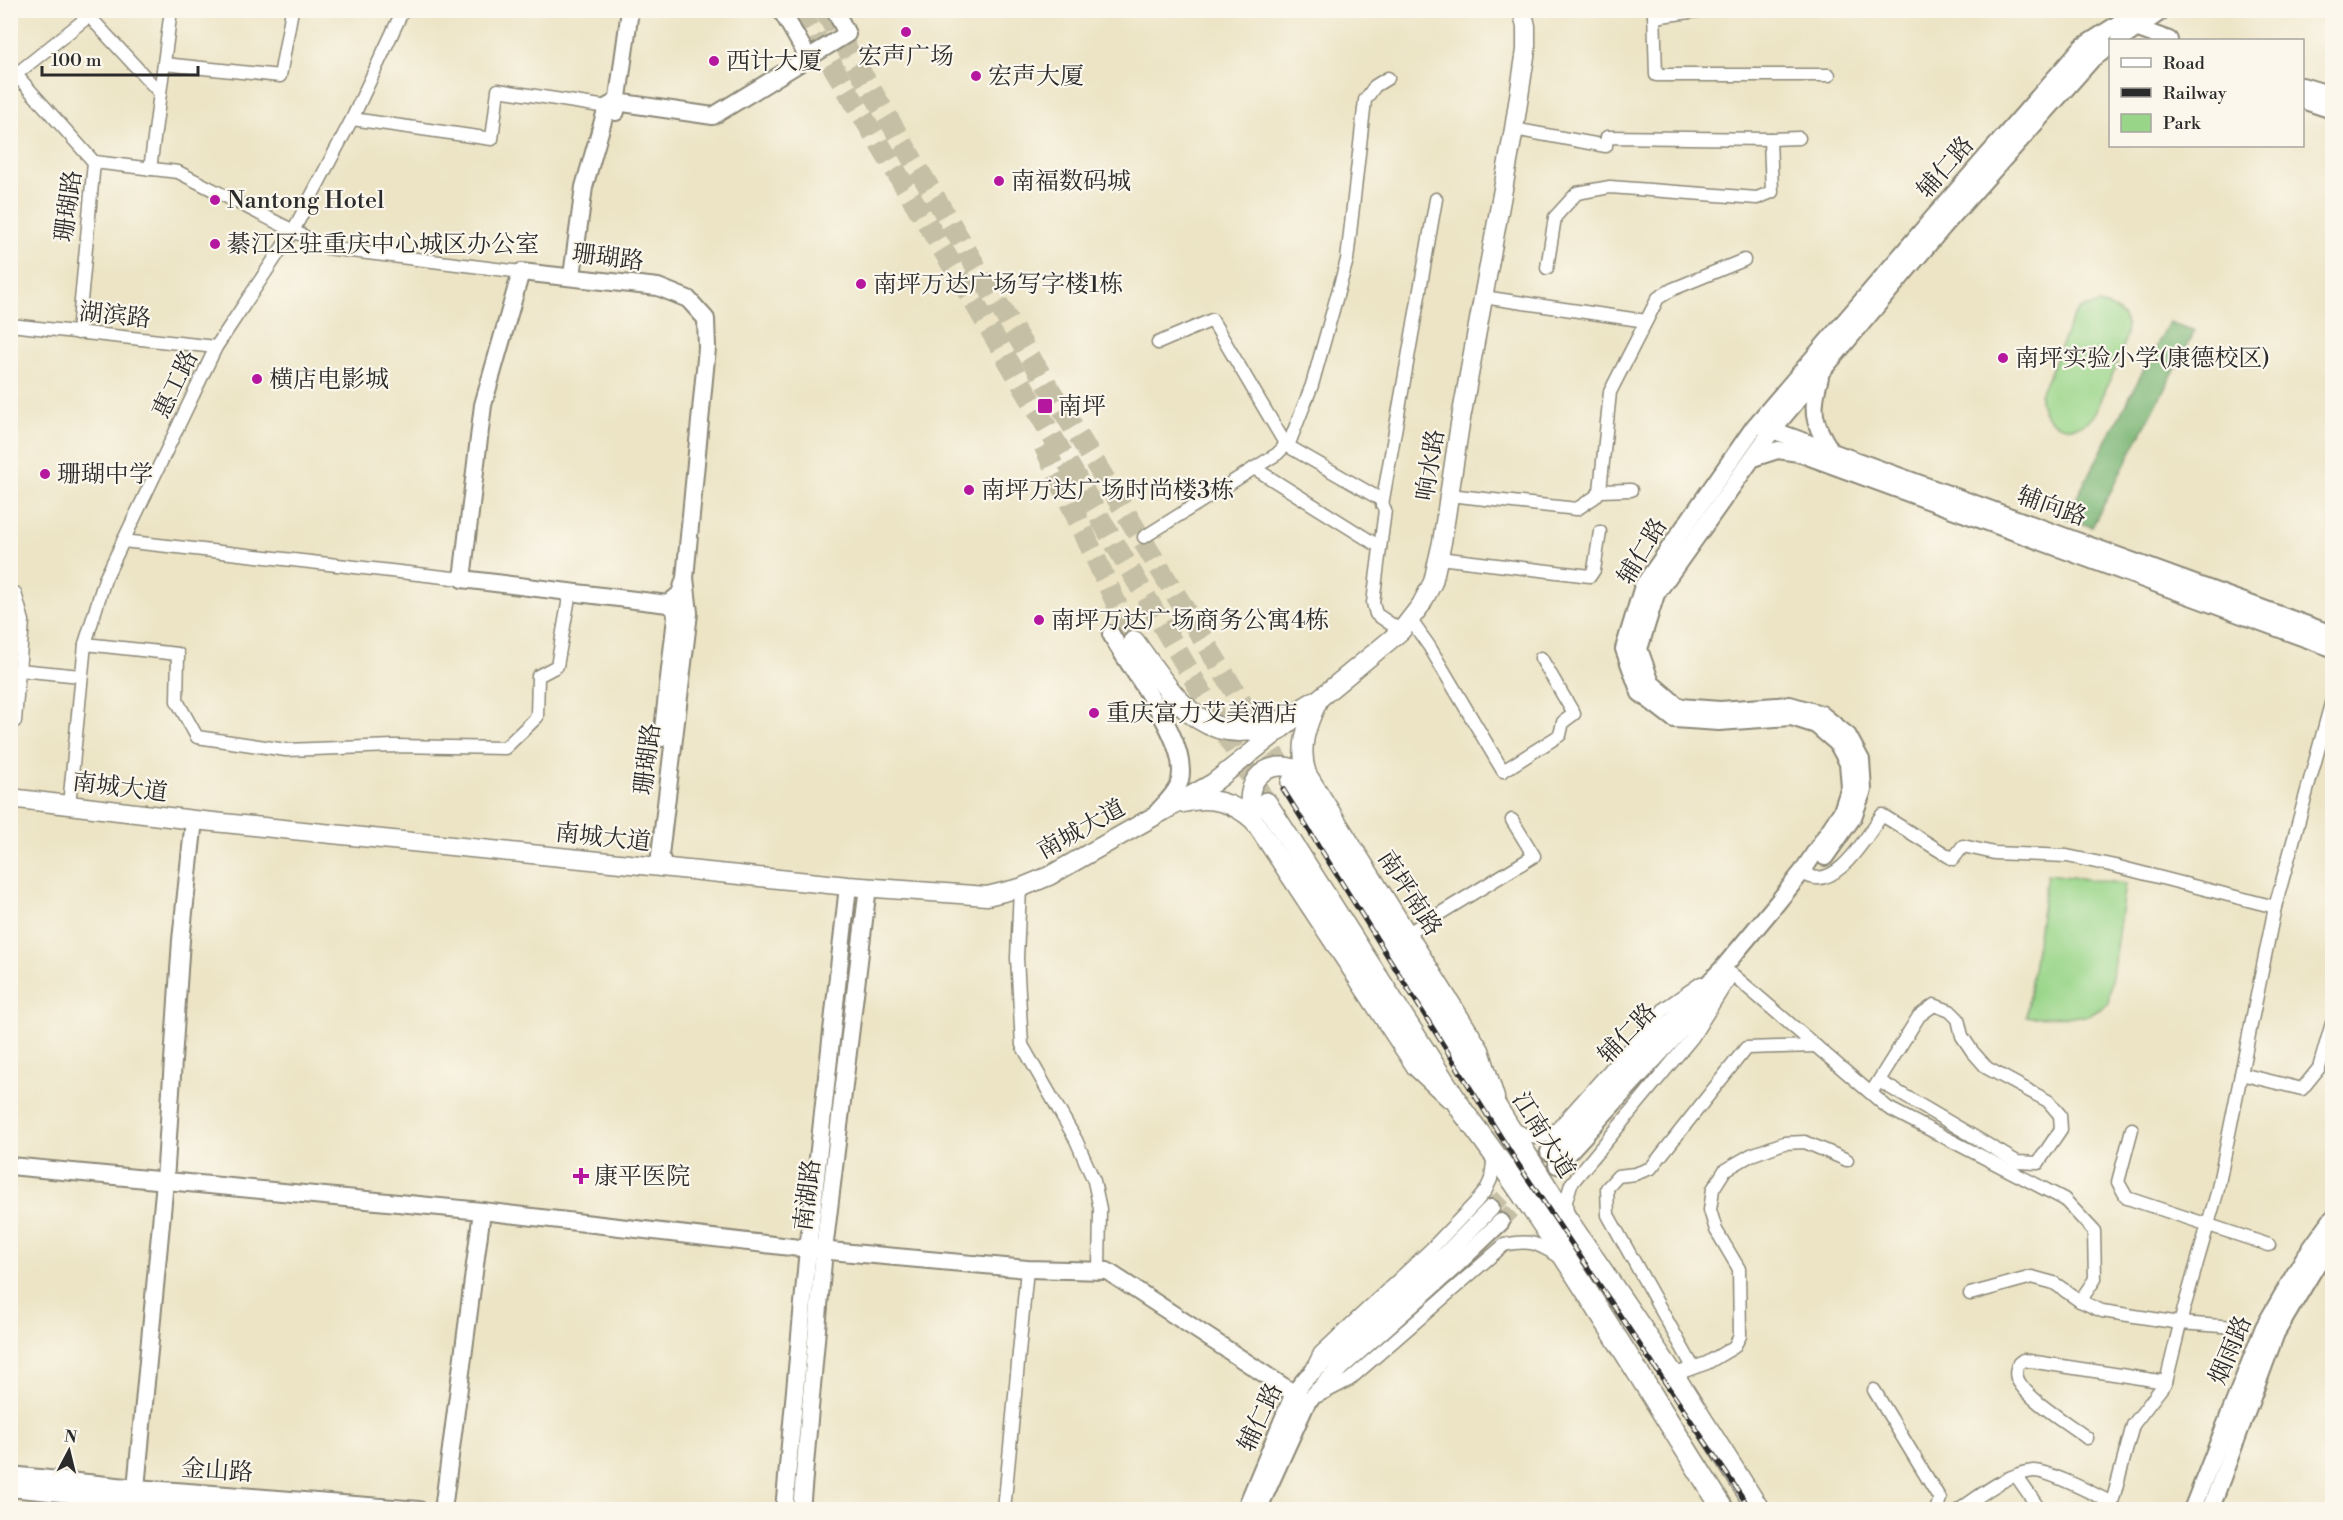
<svg xmlns="http://www.w3.org/2000/svg" width="2343" height="1520" font-family="'Libre Bodoni','Noto Serif SC',serif">
	<rect width="100%" height="100%" fill="#fbf7ec"/>
	<filter id="ink" filterUnits="userSpaceOnUse"><feTurbulence type="fractalNoise" baseFrequency=".0167" numOctaves="2"/><feDisplacementMap in="SourceGraphic" scale="12" xChannelSelector="R" yChannelSelector="G"/><feConvolveMatrix kernelMatrix="1 2 1 2 8 2 1 2 1" color-interpolation-filters="sRGB"/></filter>
	<filter id="wash" filterUnits="userSpaceOnUse"><feTurbulence type="fractalNoise" baseFrequency=".008" numOctaves="4" result="noise"/><feDisplacementMap in="SourceGraphic" scale="24" xChannelSelector="R" yChannelSelector="G"/><feGaussianBlur stdDeviation="1.35" result="paint"/><feColorMatrix in="noise" values="0 0 0 0 0 0 0 0 0 0 0 0 0 0 0 0 0 1.4 0 .05"/><feComposite in="paint" operator="in"/></filter>
	<g filter="url(#wash)">
		<rect width="100%" height="100%" fill="#ece4c5"/>
		<g fill="#99d589" stroke="#62805a" stroke-width="1.5">
			<path d="M2099,304C2141,312 2125,343 2114,371C2107,385 2101,400 2095,415C2086,424 2076,430 2062,426C2049,423 2038,408 2040,394C2042,387 2047,379 2050,373C2057,354 2065,335 2073,317L2080,309Z"/>
			<path d="M2047,874L2125,884L2108,1004L2089,1016L2026,1017Z"/>
		</g>
		<path fill="#7ab675" stroke="#527050" stroke-width="1.5" d="M2169,322L2195,331L2092,527L2066,518Z"/>
	</g>
	<g filter="url(#ink)">
		<g fill="none" stroke-linecap="round" stroke-linejoin="round">
			<g stroke="#c5bfa6" stroke-width="16" stroke-dasharray="16 8" stroke-linecap="butt">
				<path d="M1491,1208L1549,1152"/>
				<path d="M1501,1222L1557,1165"/>
			</g>
			<g stroke="#c5bfa6" stroke-width="21" stroke-dasharray="21 10" stroke-linecap="butt">
				<path d="M799,10L964,285L1266,803"/>
				<path d="M824,10L1010,324L1291,783"/>
				<path d="M1044,446L1134,642"/>
			</g>
			<g stroke="#8c8878" stroke-width="15">
				<g id="street">
					<path d="M1654,10L1656,75H1829"/>
					<path d="M1654,17L1704,10"/>
					<path d="M164,64L280,76L292,10"/>
					<path d="M10,68L94,162"/>
					<path d="M10,79L89,16L160,93"/>
					<path d="M352,119L492,139L498,90L607,107L613,111"/>
					<path d="M1514,129L1606,146L1607,137L1770,139L1799,138"/>
					<path d="M150,169L171,10"/>
					<path d="M1547,268L1555,217L1577,193L1610,187L1757,198L1772,192L1770,139"/>
					<path d="M1483,297L1646,321"/>
					<path d="M10,325L216,347"/>
					<path d="M78,333L94,162L178,172L327,248L521,272"/>
					<path d="M1158,343L1212,320L1286,445L1380,499L1385,510L1373,603L1376,614L1401,631"/>
					<path d="M1254,468L1380,547"/>
					<path d="M1600,491L1631,490"/>
					<path d="M1449,495L1577,509L1595,497L1600,491L1610,392L1658,298L1673,289L1744,260"/>
					<path d="M1382,505L1436,199"/>
					<path d="M1144,537L1277,454L1290,441L1312,385L1347,260L1365,100L1375,86L1388,78"/>
					<path d="M123,541L462,579"/>
					<path d="M1439,558L1590,576L1594,570L1600,532"/>
					<path d="M10,594L15,593L23,621L15,721H10"/>
					<path d="M1410,619L1429,646L1503,771L1560,735L1563,722L1574,714L1541,658"/>
					<path d="M85,644L178,654L177,701L197,737L286,750L394,746L505,748L537,717L538,676L557,666L570,592"/>
					<path d="M19,670L81,676"/>
					<path d="M2332,700L2275,907L2241,1074L2302,1089L2319,1068L2332,1023"/>
					<path d="M69,805L85,644L105,579L216,347L293,231L352,119L403,10"/>
					<path d="M1802,872C1833,897 1866,837 1882,815L1953,859L1963,846L1994,853L2067,856L2115,866L2275,907"/>
					<path d="M1020,888L1017,958L1022,1045L1076,1140L1094,1181L1100,1209L1099,1271"/>
					<path d="M1408,933L1534,856L1512,820"/>
					<path d="M1871,1093L1919,1016L1934,1005L1950,1011L1958,1019L1962,1036L1972,1051L1987,1068L2048,1101L2060,1115L2061,1129L2038,1163L2017,1162L1879,1081"/>
					<path d="M1513,1128C1530,1138 1538,1143 1556,1130L1665,1008L1701,983"/>
					<path d="M2132,1129L2118,1182L2127,1198L2269,1245"/>
					<path d="M1567,1214L1566,1201L1571,1184L1692,1038L1732,974L1888,1108L2064,1199L2094,1231L2095,1279L2080,1301"/>
					<path d="M1970,1294L2032,1277L2054,1283L2080,1301L2102,1311L2180,1323L2235,1327"/>
					<path d="M1313,1367L1320,1353L1431,1249L1477,1201L1486,1190L1491,1179L1494,1154"/>
					<path d="M1693,1367L1608,1215L1607,1188L1618,1176L1635,1174L1651,1168L1746,1048L1816,1046"/>
					<path d="M1673,1375L1707,1363L1734,1347L1740,1336L1739,1269L1716,1230L1710,1210L1713,1189L1725,1170L1751,1155L1784,1143L1805,1142L1847,1160"/>
					<path d="M1874,1390L1940,1499L1936,1510"/>
					<path d="M1318,1396L1349,1380L1504,1245C1530,1239 1537,1243 1560,1257"/>
					<path d="M2087,1438C2069,1424 2030,1401 2019,1382C2015,1376 2016,1369 2019,1363L2023,1360L2166,1382"/>
					<path d="M2017,1477L2040,1510"/>
					<path d="M1004,1510L1027,1269"/>
					<path d="M1959,1510C1981,1495 2006,1474 2033,1471C2048,1470 2096,1495 2112,1503"/>
					<path d="M2110,1510L2133,1425L2166,1382L2184,1308L2217,1193L2241,1074"/>
				</g>
			</g>
			<g stroke="#8c8878" stroke-width="20">
				<g id="secondary">
					<path d="M781,10L808,57"/>
					<path d="M2130,26L2169,40"/>
					<path d="M2120,40L2163,10"/>
					<path d="M2302,86L2332,95"/>
					<path d="M2302,100L2332,110"/>
					<path d="M616,112L630,10"/>
					<path d="M572,276L584,187L607,107L616,102L713,116L847,34L835,10"/>
					<path d="M1820,377C1811,408 1812,422 1830,449"/>
					<path d="M1764,427L2332,634"/>
					<path d="M1753,458L1778,450L1799,453L2332,648"/>
					<path d="M1111,634C1129,670 1196,747 1178,786C1173,797 1162,806 1155,815"/>
					<path d="M662,738L676,618L675,609L668,604"/>
					<path d="M1825,857L1853,817L1863,790L1861,760L1848,736L1821,714L1790,705L1720,710L1679,707L1651,683L1639,649L1656,594L1773,429L1943,227L2093,58L2110,47"/>
					<path d="M665,868L660,855L689,613L685,578L707,348L706,319L688,299L658,287L521,272L483,405L462,579L668,604L680,594L685,578"/>
					<path d="M1549,1152L1579,1118L1722,969L1777,903L1802,872L1842,811L1850,787L1848,763L1837,743L1816,725L1791,717L1719,722L1674,719L1640,693L1624,649L1643,586L1754,427L1933,218L2082,47L2140,10"/>
					<path d="M1557,1165L1725,982"/>
					<path d="M10,1166L482,1211L808,1249L1027,1269L1107,1271L1307,1402"/>
					<path d="M10,1475L136,1488L419,1510"/>
					<path d="M10,1488L234,1510"/>
					<path d="M136,1488L165,1181L181,940L194,820"/>
					<path d="M443,1510L482,1211"/>
					<path d="M784,1510L808,1249L848,886"/>
					<path d="M801,1510L824,1250L868,887"/>
					<path d="M1245,1510L1294,1393L1307,1377L1446,1254L1491,1208"/>
					<path d="M1258,1510L1307,1402L1342,1366L1456,1265L1501,1222"/>
					<path d="M2192,1510L2264,1327L2304,1258L2332,1219"/>
					<path d="M2210,1510L2276,1333L2316,1266L2332,1243"/>
				</g>
			</g>
			<g stroke="#8c8878" stroke-width="21">
				<g id="primary">
					<path d="M1318,701C1307,724 1298,748 1307,774L1480,1050L1495,1098"/>
					<path d="M10,798L194,820L848,886L987,896L1020,888L1049,876L1213,783L1315,702L1401,631L1421,605L1433,582L1442,542L1460,424L1514,129L1526,50V26L1522,10"/>
					<path d="M1184,803C1210,795 1235,803 1254,821L1416,1067L1449,1098"/>
					<path d="M1254,821C1238,781 1269,752 1307,774"/>
				</g>
			</g>
			<g stroke="#8c8878" stroke-width="24">
				<g id="highway">
					<path d="M1134,642C1173,695 1202,753 1279,722C1292,717 1303,709 1315,702"/>
					<path d="M1292,783L1567,1220L1673,1375L1759,1510"/>
					<path d="M1266,803L1464,1113C1559,1238 1639,1377 1724,1510"/>
				</g>
			</g>
			<use href="#street" stroke="#fff" stroke-width="12"/>
			<use href="#secondary" stroke="#fff" stroke-width="16"/>
			<use href="#primary" stroke="#fff" stroke-width="18"/>
			<use href="#highway" stroke="#fff" stroke-width="21"/>
			<g stroke="#2b2b2b" stroke-width="5">
				<path id="rail" d="M1283,789L1516,1161L1751,1510"/>
			</g>
			<use href="#rail" stroke="#fbf7ec" stroke-width="3" stroke-dasharray="9" stroke-linecap="butt"/>
		</g>
	</g>
	<g fill="#b5179e" stroke="#fbf7ec" stroke-width="2">
		<circle cx="906" cy="32" r="6"/>
		<circle cx="714" cy="61" r="6"/>
		<circle cx="976" cy="76" r="6"/>
		<circle cx="999" cy="181" r="6"/>
		<circle cx="215" cy="200" r="6"/>
		<circle cx="215" cy="244" r="6"/>
		<circle cx="861" cy="284" r="6"/>
		<circle cx="2003" cy="358" r="6"/>
		<circle cx="257" cy="379" r="6"/>
		<rect x="1037" y="398" width="16" height="16" rx="3"/>
		<circle cx="45" cy="474" r="6"/>
		<circle cx="969" cy="490" r="6"/>
		<circle cx="1039" cy="620" r="6"/>
		<circle cx="1094" cy="713" r="6"/>
		<path d="M578 1167h6v6h6v6h-6v6h-6v-6h-6v-6h6z"/>
	</g>
	<g text-anchor="middle" stroke-width="4.5" stroke-linejoin="round" paint-order="stroke">
		<g font-size="24" fill="#2b2b2b" stroke="#fbf7ec" text-anchor="start">
			<text x="906" y="64" text-anchor="middle">宏声广场</text>
			<text x="726" y="69">西计大厦</text>
			<text x="988" y="84">宏声大厦</text>
			<text x="1011" y="189">南福数码城</text>
			<text x="227" y="208">Nantong Hotel</text>
			<text x="227" y="252">綦江区驻重庆中心城区办公室</text>
			<text x="873" y="292">南坪万达广场写字楼1栋</text>
			<text x="2015" y="366">南坪实验小学(康德校区)</text>
			<text x="269" y="387">横店电影城</text>
			<text x="1058" y="414">南坪</text>
			<text x="57" y="482">珊瑚中学</text>
			<text x="981" y="498">南坪万达广场时尚楼3栋</text>
			<text x="1051" y="628">南坪万达广场商务公寓4栋</text>
			<text x="1106" y="721">重庆富力艾美酒店</text>
			<text x="594" y="1184">康平医院</text>
		</g>
		<g font-size="24" fill="#2b2b2b" stroke="#fbf7ec">
			<text transform="translate(1945 167) rotate(-49)" y="8">辅仁路</text>
			<text transform="translate(68 206) rotate(-82)" y="8">珊瑚路</text>
			<text transform="translate(608 257) rotate(7)" y="8">珊瑚路</text>
			<text transform="translate(115 315) rotate(6)" y="8">湖滨路</text>
			<text transform="translate(175 384) rotate(-64)" y="8">惠工路</text>
			<text transform="translate(1430 465) rotate(-81)" y="8">响水路</text>
			<text transform="translate(2052 506) rotate(20)" y="8">辅向路</text>
			<text transform="translate(1642 551) rotate(-59)" y="8">辅仁路</text>
			<text transform="translate(647 759) rotate(-83)" y="8">珊瑚路</text>
			<text transform="translate(120 787) rotate(7)" y="8">南城大道</text>
			<text transform="translate(1081 829) rotate(-29)" y="8">南城大道</text>
			<text transform="translate(603 837) rotate(6)" y="8">南城大道</text>
			<text transform="translate(1410 893) rotate(57)" y="8">南坪南路</text>
			<text transform="translate(1627 1033) rotate(-46)" y="8">辅仁路</text>
			<text transform="translate(1544 1135) rotate(58)" y="8">江南大道</text>
			<text transform="translate(807 1195) rotate(-83)" y="8">南湖路</text>
			<text transform="translate(2230 1350) rotate(-67)" y="8">烟雨路</text>
			<text transform="translate(1260 1417) rotate(-65)" y="8">辅仁路</text>
			<text transform="translate(217 1470) rotate(4)" y="8">金山路</text>
		</g>
	</g>
	<rect width="2343" height="1520" fill="none" stroke="#fbf7ec" stroke-width="36"/>
	<rect x="2109" y="39" width="195" height="108" fill="#fbf7ec" stroke="#a8a59f" stroke-width="1.5"/>
	<rect x="2121" y="58" width="30" height="9" fill="#ffffff" stroke="#a8a59f" stroke-width="1.5"/>
	<text x="2163" y="69" font-size="18" fill="#2b2b2b">Road</text>
	<rect x="2121" y="88" width="30" height="9" fill="#2b2b2b" stroke="#a8a59f" stroke-width="1.5"/>
	<text x="2163" y="99" font-size="18" fill="#2b2b2b">Railway</text>
	<rect x="2121" y="114" width="30" height="18" fill="#99d589" stroke="#a8a59f" stroke-width="1.5"/>
	<text x="2163" y="129" font-size="18" fill="#2b2b2b">Park</text>
	<g transform="translate(69 1451) rotate(7)" stroke="#fbf7ec" stroke-width="4.5" paint-order="stroke">
	<path d="M0-4.5L10 22L0 15L-10 22Z" fill="#2b2b2b"/>
	<text y="-9" font-size="16" font-weight="bold" text-anchor="middle" fill="#2b2b2b">N</text>
	</g>
	<path d="M42 66v9h156v-9" fill="none" stroke="#2b2b2b" stroke-width="3"/>
	<text x="51" y="66" font-size="18" fill="#2b2b2b" stroke="#fbf7ec" stroke-width="4.5" paint-order="stroke">100 m</text>
</svg>
